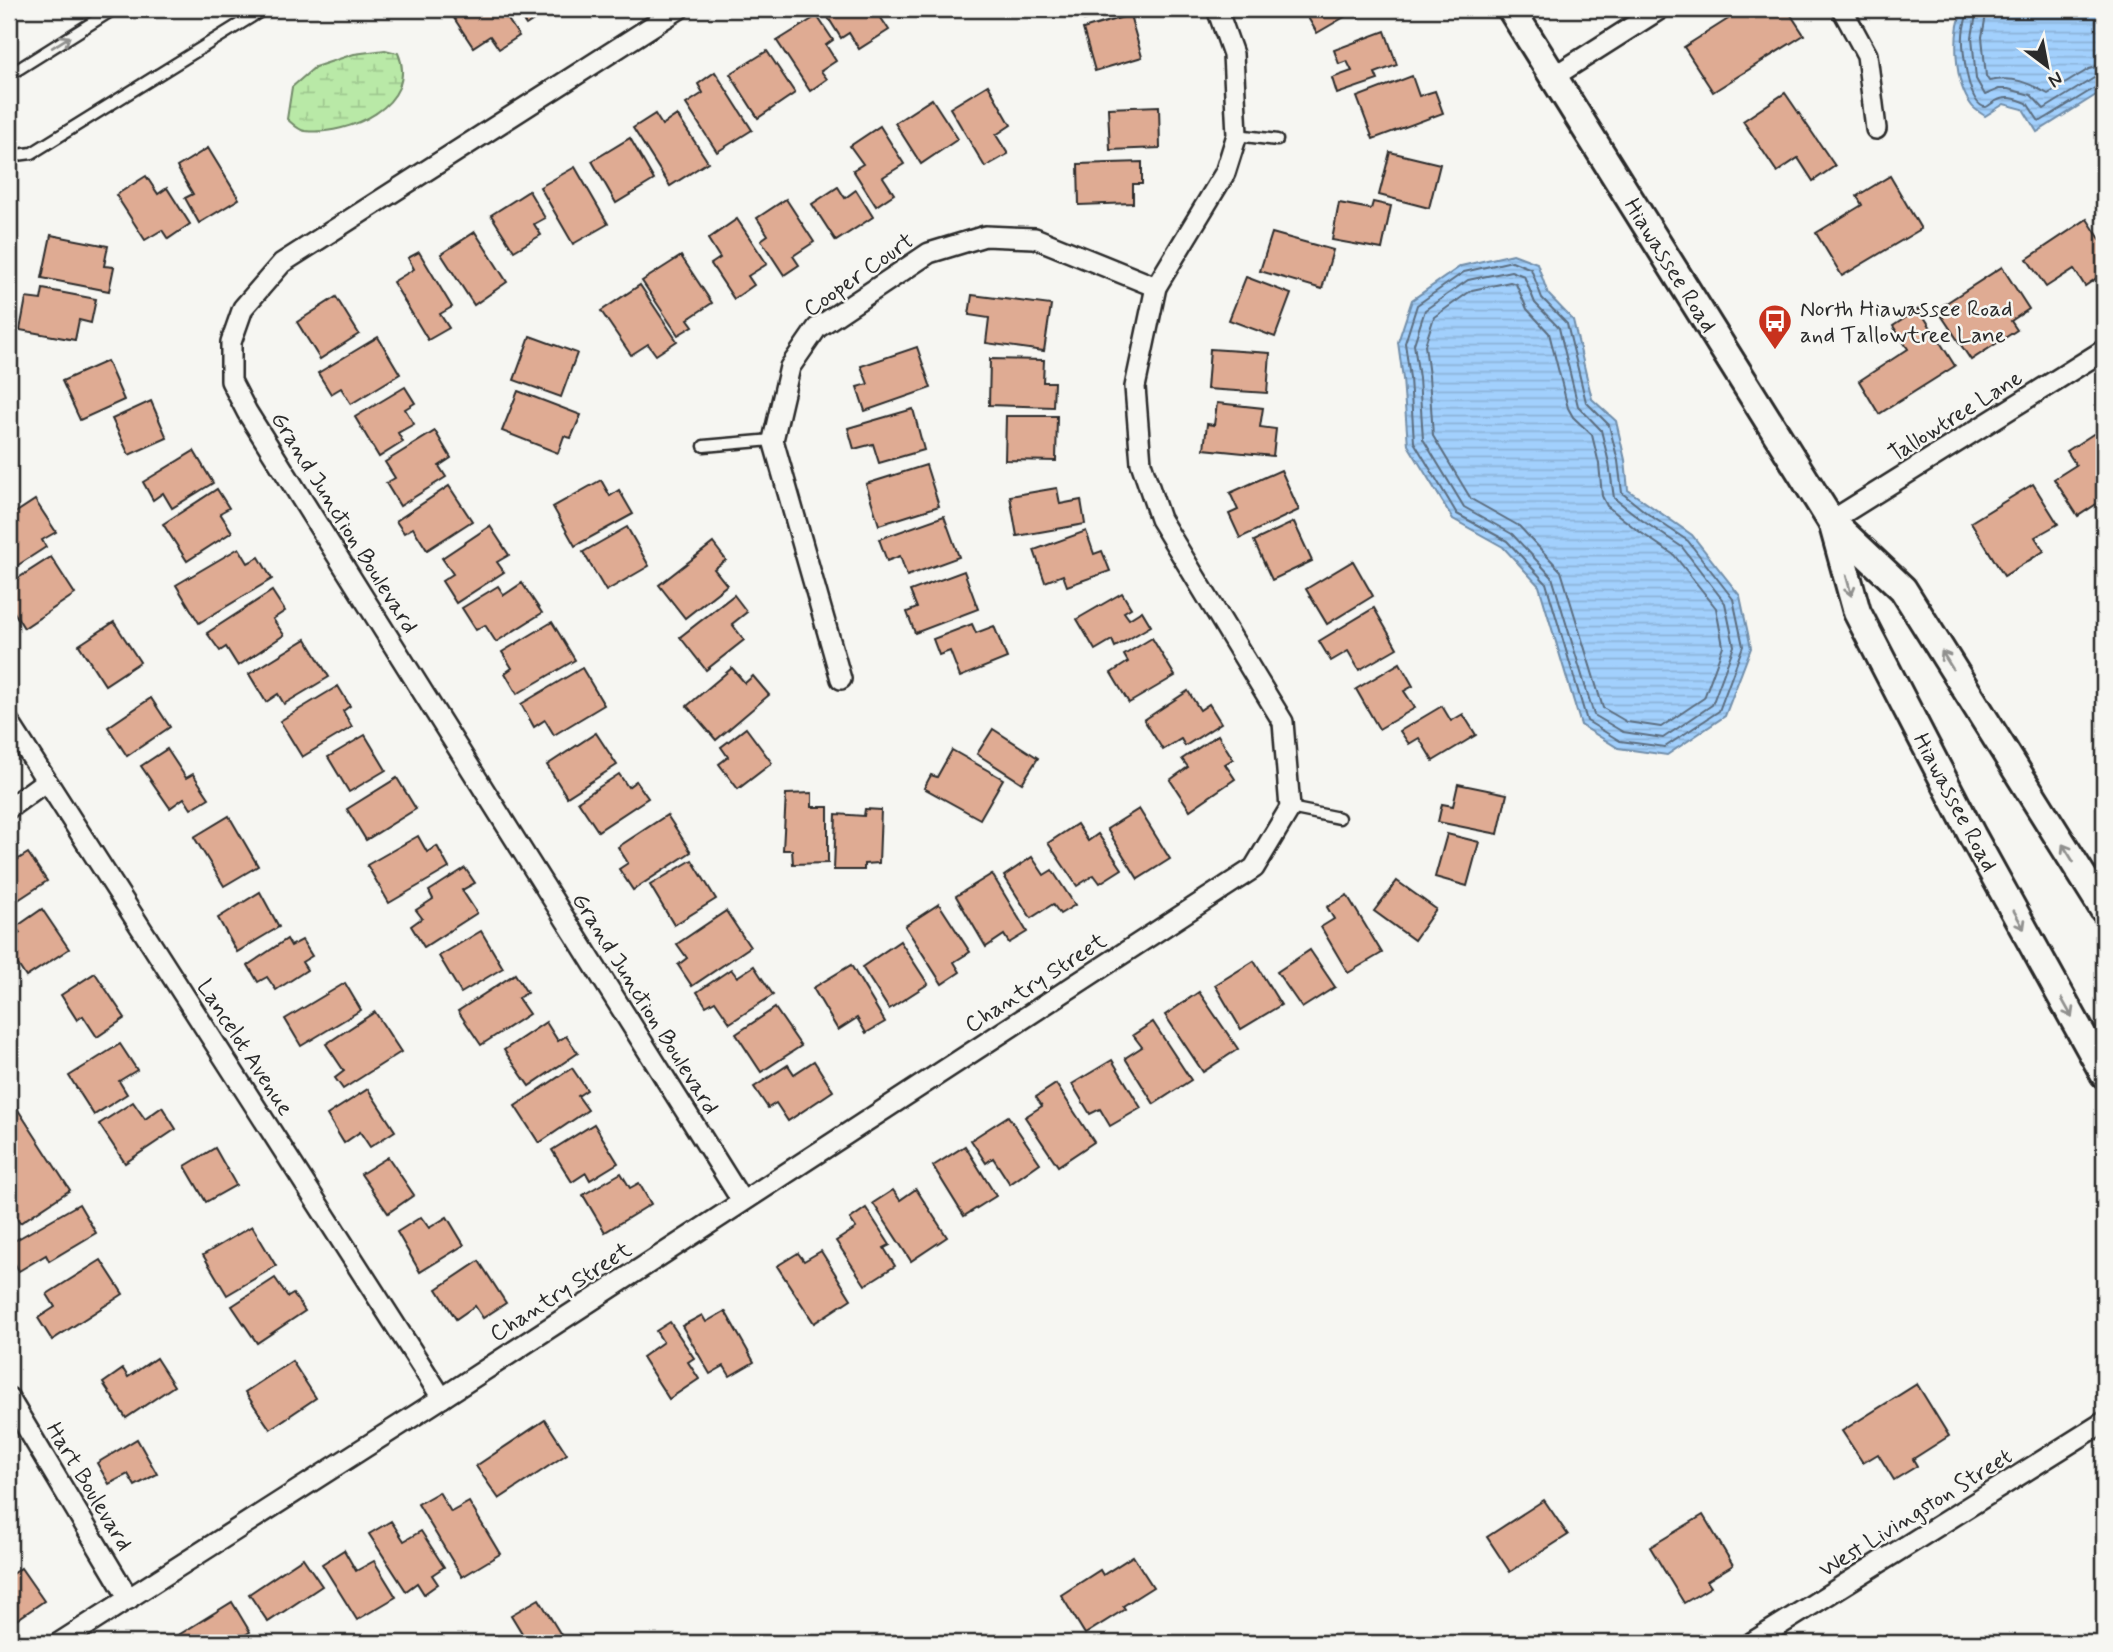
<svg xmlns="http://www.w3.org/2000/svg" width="2113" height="1652" font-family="Mynerve,sans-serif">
	<defs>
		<pattern id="wetland-marsh" width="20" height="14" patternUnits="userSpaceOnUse" patternTransform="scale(1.75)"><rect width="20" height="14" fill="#b9e9a7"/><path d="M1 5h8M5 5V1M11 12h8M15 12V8" fill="none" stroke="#9fc890"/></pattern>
		<pattern id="water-rules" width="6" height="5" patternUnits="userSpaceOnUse" patternTransform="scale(1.75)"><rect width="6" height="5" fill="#a2d0fd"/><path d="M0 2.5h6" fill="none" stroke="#8cb3d9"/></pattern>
	</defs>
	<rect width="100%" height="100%" fill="#f6f6f2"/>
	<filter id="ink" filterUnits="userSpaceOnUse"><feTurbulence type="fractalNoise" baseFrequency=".0143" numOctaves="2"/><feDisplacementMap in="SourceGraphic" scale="14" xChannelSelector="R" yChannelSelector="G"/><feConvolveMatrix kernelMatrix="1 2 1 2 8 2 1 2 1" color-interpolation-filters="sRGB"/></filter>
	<g filter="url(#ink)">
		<path fill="url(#wetland-marsh)" stroke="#728a69" stroke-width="2" d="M385,50L398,53C420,105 348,136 305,131C298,130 292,123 287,119L292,87L315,67L354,54Z"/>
		<g fill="url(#water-rules)" stroke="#728ea9" stroke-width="2">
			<path d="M1963,9H2104V90L2037,132L2023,109L2004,104L1985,116C1981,113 1975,110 1972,106C1954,83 1952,34 1963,9Z"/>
			<path d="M1513,254L1537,263L1548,294L1573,320L1592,399L1616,421L1625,460L1628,490L1692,535L1740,596L1751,648L1725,716L1667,755L1618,748L1581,725L1539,586L1503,547L1453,519L1408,445L1403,379L1398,342L1412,300L1461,266Z"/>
		</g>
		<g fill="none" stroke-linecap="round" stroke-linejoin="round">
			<g stroke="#5b6d7f" stroke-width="2">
				<path d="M1968,9C1967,18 1963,27 1963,36C1962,49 1968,107 1986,107C1987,107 1995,101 1996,101C2006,95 2017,99 2027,103L2038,120L2041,121L2098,86L2104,85"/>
				<path d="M1977,9L1972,37L1976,79L1985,95L1999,89H2008L2031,95L2044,109L2094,78L2104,76"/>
				<path d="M1987,9L1982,37L1986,76L1989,81C2014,76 2027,82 2048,94L2089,69L2104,65"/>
				<path d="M1512,261L1531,269L1542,298L1567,324L1586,402L1609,425L1618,461L1622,493L1648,514L1688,541L1733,599L1743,646L1719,711L1665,747L1620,741L1587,721L1546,583L1507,541L1457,514L1414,442L1410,378L1405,343L1417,305L1464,272Z"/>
				<path d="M1511,271L1524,276L1535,303L1559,328L1578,406L1601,430L1609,463L1614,498L1643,521L1682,547L1725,603L1734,646L1712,705L1663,738L1623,732L1594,715L1552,577L1512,534L1464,507L1423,439L1419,378L1414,344L1425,310L1468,280Z"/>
				<path d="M1510,282L1516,284L1527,309L1549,333L1568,408L1573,417L1592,435L1599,464L1602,496L1607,506L1637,530L1674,555L1716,608L1723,646L1704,698L1661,727L1627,722L1603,708L1561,571L1519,526L1471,499L1433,436L1429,376L1425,345L1434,317L1472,290Z"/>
			</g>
		</g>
		<g fill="#dfab93" stroke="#2b2b2b" stroke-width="2">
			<path d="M448,9H501L519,36L499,49L490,36L473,47Z"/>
			<path d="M515,9H551L526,25Z"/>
			<path d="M827,9H875L889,30L859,49L849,33L841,38L824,11Z"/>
			<path d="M895,9H914L901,17Z"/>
			<path d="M1080,9H1122L1084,20Z"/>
			<path d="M1303,9H1358L1317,33Z"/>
			<path d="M1733,9H1787L1804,35L1713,92L1684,47L1736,14Z"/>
			<path d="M1130,15L1142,57L1095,71L1083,29Z"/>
			<path d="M817,16L833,40L826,45L836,61L821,71L827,79L810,91L777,41Z"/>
			<path d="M1385,31L1397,65L1375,73L1378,80L1337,94L1332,78L1352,71L1347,61L1339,64L1334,50Z"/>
			<path d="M767,51L795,93L758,118L730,74Z"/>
			<path d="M715,72L752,130L717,152L686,104L703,93L698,84Z"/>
			<path d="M1412,76L1419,96L1435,91L1443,113L1373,139L1357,97Z"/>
			<path d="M988,85L1011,125L996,135L1008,154L985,167L950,108Z"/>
			<path d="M1785,93L1835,166L1813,181L1798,158L1777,172L1743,121Z"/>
			<path d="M932,99L958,139L921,164L895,123Z"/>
			<path d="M1159,106L1160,148L1110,150L1108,108Z"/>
			<path d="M655,114L662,125L677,115L708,162L670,186L633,128Z"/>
			<path d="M880,126L904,164L883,177L894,194L876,206L853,170L863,164L850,146Z"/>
			<path d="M630,138L654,180L616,203L592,161Z"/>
			<path d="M208,148L239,199L199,223L185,198L193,194L177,167Z"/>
			<path d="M1390,152L1440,164L1429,208L1379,195Z"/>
			<path d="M1142,162V184H1133V203L1079,205L1078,164Z"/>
			<path d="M575,167L608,224L573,244L540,187Z"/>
			<path d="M146,176L158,194L167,188L190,224L168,239L162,230L145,240L116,195Z"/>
			<path d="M1890,176L1921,229L1842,276L1816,233L1862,205L1857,196Z"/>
			<path d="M838,187L845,198L856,190L873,217L836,241L812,204Z"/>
			<path d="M529,191L545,218L534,224L541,235L514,251L491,215Z"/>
			<path d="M786,199L814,242L793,256L799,265L784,275L761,240L768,235L757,218Z"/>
			<path d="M1373,202L1391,206L1382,249L1332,240L1339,203L1371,209Z"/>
			<path d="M737,219L767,264L748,276L754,285L734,299L711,264L720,258L708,239Z"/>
			<path d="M2087,219L2104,245V273L2085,286L2074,269L2046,287L2027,259Z"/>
			<path d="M475,232L507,282L474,305L441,254Z"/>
			<path d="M1272,233L1333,250L1322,289L1260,271Z"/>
			<path d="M51,235L108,246L104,266L114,267L109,291L42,278Z"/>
			<path d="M419,252L452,307L440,314L449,328L428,340L393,282L414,269L408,258Z"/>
			<path d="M681,256L712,303L688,319L693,326L678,335L642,281Z"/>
			<path d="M2002,267L2029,309L2011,321L2017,330L1971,360L1937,309Z"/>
			<path d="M1246,277L1291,294L1275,337L1229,320Z"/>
			<path d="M640,285L677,341L656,355L648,344L631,355L601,311Z"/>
			<path d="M43,289L96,299L91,323L79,320L75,340L20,330L26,298L41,300Z"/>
			<path d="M972,295L1051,305L1044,351L986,343L989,318L969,315Z"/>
			<path d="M336,297L359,334L320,359L297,322Z"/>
			<path d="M1919,309L1955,366L1879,414L1859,381L1908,349L1893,326Z"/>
			<path d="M530,336L577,353L561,397L514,380Z"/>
			<path d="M378,337L400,374L351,404L341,388L331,394L318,373Z"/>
			<path d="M917,347L931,388L865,411L857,387L868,384L861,366Z"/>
			<path d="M1210,349L1270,353L1267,393L1207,389Z"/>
			<path d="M990,359L1044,360L1043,382H1054L1053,407L989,405Z"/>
			<path d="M107,361L124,400L80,420L62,381Z"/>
			<path d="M405,387L415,403L405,409L414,424L398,433L403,442L379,457L355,417Z"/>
			<path d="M518,391L581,415L571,438L564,436L558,453L502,431Z"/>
			<path d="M151,401L167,438L129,455L112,419Z"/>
			<path d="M1217,403L1263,408L1260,427L1276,429L1273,456L1204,449L1207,424L1214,425Z"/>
			<path d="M913,409L924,450L879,463L873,444L854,449L848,428Z"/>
			<path d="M1006,416H1057L1056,461L1005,460Z"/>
			<path d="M2104,427V499L2078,516L2054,479L2076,465L2067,451Z"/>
			<path d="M435,431L451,458L439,466L446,477L400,506L386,483L395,478L385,462Z"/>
			<path d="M194,451L213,483L172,508L163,493L153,500L143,482Z"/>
			<path d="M926,465L939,506L879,525L866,484Z"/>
			<path d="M1281,470L1299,510L1240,538L1229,514L1238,510L1230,493Z"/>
			<path d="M601,480L610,496L619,490L633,514L575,546L553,507Z"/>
			<path d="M2033,484L2058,524L2035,537L2044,551L2004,576L1971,522Z"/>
			<path d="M449,486L472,521L427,550L413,528L404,533L396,521Z"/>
			<path d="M1057,488L1060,504L1081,500L1085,524L1017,536L1010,496Z"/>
			<path d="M217,489L229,508L220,513L232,532L187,561L163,524Z"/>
			<path d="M35,500L56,532L42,540L46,547L9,571V517Z"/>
			<path d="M944,516L959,557L907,576L900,556L887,561L879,539Z"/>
			<path d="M1294,522L1312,561L1272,580L1254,541Z"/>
			<path d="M490,526L509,555L497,562L504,572L456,603L442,581L453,574L442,558Z"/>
			<path d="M627,527L649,566L606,591L583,552Z"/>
			<path d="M1086,531L1094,554L1102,551L1110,571L1067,586L1063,575L1045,582L1034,550Z"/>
			<path d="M713,543L726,560L714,569L727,585L685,618L659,585Z"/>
			<path d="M239,548L248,563L259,557L272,579L199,623L176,585Z"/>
			<path d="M51,557L75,594L24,628L9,604V584Z"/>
			<path d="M1353,561L1373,596L1327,624L1306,589Z"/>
			<path d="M964,571L978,609L915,633L907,612L917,608L910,591Z"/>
			<path d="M522,583L542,613L496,642L485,625L476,630L462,608L498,586L504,595Z"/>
			<path d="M272,591L285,611L273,619L284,635L238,666L226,647L220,651L207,633Z"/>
			<path d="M1122,593L1131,608L1124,612L1129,619L1142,611L1151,626L1115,647L1112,640L1095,650L1077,619Z"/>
			<path d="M734,595L747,612L732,624L744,640L706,670L680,637Z"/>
			<path d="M1374,608L1397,648L1359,670L1348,651L1331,661L1319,641Z"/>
			<path d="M114,622L140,662L105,685L79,645Z"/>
			<path d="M552,622L575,660L517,694L505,673L512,668L502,652Z"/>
			<path d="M972,624L976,633L994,626L1007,658L960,677L950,651L939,655L933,639Z"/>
			<path d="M1152,638L1175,676L1129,703L1111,673L1128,662L1124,655Z"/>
			<path d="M306,639L329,677L284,704L278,694L266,702L249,674Z"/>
			<path d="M1400,663L1413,686L1404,691L1415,708L1379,729L1356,689Z"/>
			<path d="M582,668L604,705L554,735L545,720L534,727L521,704Z"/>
			<path d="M732,668L745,683L753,676L769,695L716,740L687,706Z"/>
			<path d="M338,686L350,706L343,711L352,727L302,757L280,721Z"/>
			<path d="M1188,691L1200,710L1209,704L1221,723L1185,746L1181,739L1163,750L1144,720Z"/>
			<path d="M151,698L170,727L127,756L108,727Z"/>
			<path d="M1442,706L1451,721L1463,714L1476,735L1433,761L1419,738L1409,744L1400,731Z"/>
			<path d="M746,728L772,763L738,789L719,764L728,757L721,747Z"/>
			<path d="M993,729L1038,758L1022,783L977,754Z"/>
			<path d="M596,733L617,765L567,797L547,765Z"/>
			<path d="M365,735L386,770L349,792L328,757Z"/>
			<path d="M1218,735L1233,759L1225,764L1235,779L1190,810L1170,780L1188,767L1182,759Z"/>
			<path d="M167,749L186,778L193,774L209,798L191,809L184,798L170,808L141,766Z"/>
			<path d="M952,750L1003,779L980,819L924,788L931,775L937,777Z"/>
			<path d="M619,774L628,787L636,781L648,798L598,831L578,801Z"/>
			<path d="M397,778L416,809L366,840L347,809Z"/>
			<path d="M1458,784L1507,794L1498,834L1438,822L1442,804L1453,806Z"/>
			<path d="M812,793V807H828V863L793,864L792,850H783L786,794Z"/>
			<path d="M865,809L881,810L879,863L864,864V870H834L836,814L864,816Z"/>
			<path d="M1139,809L1170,859L1138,879L1107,829Z"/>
			<path d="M667,815L691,852L633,890L619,869L628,863L618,847Z"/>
			<path d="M229,816L258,866L224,886L194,837Z"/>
			<path d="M1077,824L1088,841L1098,834L1122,869L1100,883L1094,875L1077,886L1048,843Z"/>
			<path d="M1447,834L1479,842L1467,886L1435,877Z"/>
			<path d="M418,836L427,852L437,846L449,868L389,903L367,865Z"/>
			<path d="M28,853L47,881L9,906V865Z"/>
			<path d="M1032,857L1044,875L1052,870L1075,905L1060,914L1053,904L1031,918L1004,876Z"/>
			<path d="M692,860L716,899L674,925L650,885Z"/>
			<path d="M465,868L475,883L462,890L477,913L424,947L411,926L422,918L416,910L433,899L429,891Z"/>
			<path d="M992,874L1027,932L1009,943L1004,935L986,947L956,896Z"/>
			<path d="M1397,881L1436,909L1414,940L1374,911Z"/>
			<path d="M260,892L279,927L237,952L218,918Z"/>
			<path d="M1347,895L1382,953L1348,973L1321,927L1334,919L1327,907Z"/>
			<path d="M939,904L970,952L954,962L960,972L942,984L905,926Z"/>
			<path d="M42,909L69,949L26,977L9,951V941L20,933L16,927Z"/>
			<path d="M726,911L750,947L692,986L678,965L687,958L677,944Z"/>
			<path d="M481,931L503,968L461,993L439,956Z"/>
			<path d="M287,939L291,946L302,940L312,956L302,962L307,970L276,990L267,977L258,982L248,965Z"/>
			<path d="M900,941L928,984L889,1009L862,967Z"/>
			<path d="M1310,950L1335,987L1302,1008L1277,972Z"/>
			<path d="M1254,961L1281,1005L1241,1029L1215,985Z"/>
			<path d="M851,965L885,1022L866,1033L857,1018L838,1030L813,988Z"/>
			<path d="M754,966L773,995L730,1023L715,1001L706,1006L697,992L731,969L737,977Z"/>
			<path d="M95,973L125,1018L97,1037L83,1016L77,1020L61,995Z"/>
			<path d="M515,974L527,993L518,998L529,1014L481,1045L458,1011Z"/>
			<path d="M345,983L361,1010L301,1046L285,1019Z"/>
			<path d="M1199,992L1238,1049L1203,1072L1165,1015Z"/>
			<path d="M775,1008L801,1046L761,1072L736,1034Z"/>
			<path d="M375,1012L401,1052L343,1089L335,1078L344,1071L326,1044Z"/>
			<path d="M546,1022L558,1041L566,1036L578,1053L529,1086L504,1050Z"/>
			<path d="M1153,1022L1191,1080L1154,1104L1125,1058L1142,1047L1133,1035Z"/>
			<path d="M120,1044L137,1070L119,1081L127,1094L94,1115L69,1076Z"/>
			<path d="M1112,1060L1141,1108L1110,1126L1100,1109L1090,1114L1072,1084Z"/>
			<path d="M814,1061L833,1091L788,1121L776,1103L768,1108L754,1087L788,1065L794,1074Z"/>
			<path d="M572,1068L587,1090L578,1096L588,1110L539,1143L515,1106Z"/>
			<path d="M1056,1084L1094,1142L1058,1166L1025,1117L1042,1106L1036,1097Z"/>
			<path d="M368,1089L395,1131L370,1147L360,1132L344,1143L327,1115Z"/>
			<path d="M9,1096L70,1190L20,1223L9,1206Z"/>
			<path d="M133,1102L145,1119L162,1107L176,1129L125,1163L99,1124Z"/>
			<path d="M1008,1116L1040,1163L1010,1184L993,1158L986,1163L971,1140Z"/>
			<path d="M594,1124L618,1163L590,1180L586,1173L572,1182L552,1150Z"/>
			<path d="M965,1146L996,1196L964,1216L933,1166Z"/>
			<path d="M215,1148L236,1185L206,1202L185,1166Z"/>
			<path d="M388,1157L414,1195L388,1213L361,1174Z"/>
			<path d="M621,1173L630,1188L639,1183L651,1204L605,1232L583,1195Z"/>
			<path d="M916,1189L947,1237L911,1261L873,1203L893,1190L900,1200Z"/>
			<path d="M79,1204L96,1233L49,1261L46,1255L19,1271L9,1254V1244Z"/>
			<path d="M866,1208L890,1245L884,1248L895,1266L865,1285L836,1241L856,1228L850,1219Z"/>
			<path d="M421,1217L429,1228L447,1217L464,1245L420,1272L397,1232Z"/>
			<path d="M252,1226L276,1266L227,1295L203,1255Z"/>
			<path d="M821,1251L851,1299L814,1323L777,1266L798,1253L804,1261Z"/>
			<path d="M101,1260L123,1294L52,1340L38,1318L55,1307L47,1294Z"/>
			<path d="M479,1261L506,1303L483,1318L475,1306L456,1319L437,1289Z"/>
			<path d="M275,1278L288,1297L293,1294L305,1311L257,1343L232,1306Z"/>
			<path d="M725,1311L754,1362L730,1376L724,1366L710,1374L682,1326L702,1315L706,1322Z"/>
			<path d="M670,1322L694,1358L688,1362L699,1379L669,1399L642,1357L663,1342L656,1331Z"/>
			<path d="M156,1358L174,1386L126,1418L103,1383L123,1369L128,1377Z"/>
			<path d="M292,1361L316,1398L270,1429L245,1392Z"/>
			<path d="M1917,1384L1949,1436L1913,1459L1917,1466L1894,1480L1878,1454L1863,1463L1842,1431Z"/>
			<path d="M545,1420L567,1454L499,1499L476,1466Z"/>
			<path d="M137,1439L157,1474L135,1486L128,1474L109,1484L97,1463Z"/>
			<path d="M439,1492L451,1512L469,1502L500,1554L462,1577L418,1504Z"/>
			<path d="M1544,1500L1568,1535L1510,1572L1487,1537Z"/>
			<path d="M1703,1515L1733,1565L1707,1581L1711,1587L1684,1603L1650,1547Z"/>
			<path d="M391,1521L404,1541L421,1531L444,1567L432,1575L438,1584L424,1594L417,1583L406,1591L369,1534Z"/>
			<path d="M344,1550L356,1571L374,1561L396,1597L357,1620L322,1564Z"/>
			<path d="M1133,1556L1153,1587L1123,1606L1125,1609L1085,1634L1061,1595L1100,1570L1103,1575Z"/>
			<path d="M303,1558L322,1586L268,1622L249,1594Z"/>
			<path d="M21,1568L44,1601L9,1625V1576Z"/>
			<path d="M539,1599L566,1643H528L511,1615Z"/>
			<path d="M232,1602L250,1632L231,1643H182L177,1636Z"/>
		</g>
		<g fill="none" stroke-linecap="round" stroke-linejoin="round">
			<g stroke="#2b2b2b" stroke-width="15">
				<g id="lane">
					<path d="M9,75L114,9"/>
					<path d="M1237,135L1277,140"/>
					<path d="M9,156L32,153L264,9"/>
					<path d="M704,446L773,440"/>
					<path d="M1290,808L1339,818"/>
				</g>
			</g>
			<g stroke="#2b2b2b" stroke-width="24">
				<g id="street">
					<path d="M679,9L282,263L243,308L231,342V381L247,412L742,1201"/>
					<path d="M1842,9L1867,55L1876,129"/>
					<path d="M1553,77L1660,9"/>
					<path d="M1831,521L2104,350"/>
					<path d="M841,679L773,440L790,367L817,328L929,253L985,236L1035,238L1156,287"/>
					<path d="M9,722L442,1398"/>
					<path d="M9,808L46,781"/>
					<path d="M9,1398L129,1599"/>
					<path d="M59,1643L442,1398L1254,868L1290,808L1283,722L1160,519L1141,463L1135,387L1156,287L1225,173L1237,135L1233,54L1217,9"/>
					<path d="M1751,1643L2104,1422"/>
				</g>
			</g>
			<g stroke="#2b2b2b" stroke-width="32">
				<g id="secondary">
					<path d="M1511,9L1831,521L1903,589L2104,910"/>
					<path d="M1832,522L1857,612L1972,835L2104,1074"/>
				</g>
			</g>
			<use href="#lane" stroke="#f6f6f2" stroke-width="10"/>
			<use href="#street" stroke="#f6f6f2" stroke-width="19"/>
			<use href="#secondary" stroke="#f6f6f2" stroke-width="26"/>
		</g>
		<defs><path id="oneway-shaft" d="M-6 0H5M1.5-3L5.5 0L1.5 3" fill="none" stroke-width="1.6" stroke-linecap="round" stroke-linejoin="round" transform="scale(1.75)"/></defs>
		<g stroke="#90908e">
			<use href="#oneway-shaft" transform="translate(61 42) rotate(-32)"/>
			<use href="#oneway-shaft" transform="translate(1849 586) rotate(75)"/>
			<use href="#oneway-shaft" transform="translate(1947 660) rotate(-122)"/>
			<use href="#oneway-shaft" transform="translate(2068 853) rotate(-122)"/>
			<use href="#oneway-shaft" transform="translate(2019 920) rotate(61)"/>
			<use href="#oneway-shaft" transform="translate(2067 1008) rotate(61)"/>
		</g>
	</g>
	<defs>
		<g id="bus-pin" transform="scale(1.75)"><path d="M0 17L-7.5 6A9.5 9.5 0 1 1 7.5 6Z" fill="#c8321e" stroke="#f6f6f2"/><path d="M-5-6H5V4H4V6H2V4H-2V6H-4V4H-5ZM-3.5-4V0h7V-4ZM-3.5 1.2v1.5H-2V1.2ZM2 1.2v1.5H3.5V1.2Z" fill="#fff"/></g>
	</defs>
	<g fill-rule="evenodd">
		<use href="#bus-pin" x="1775" y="321"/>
	</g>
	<g text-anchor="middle" stroke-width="5" stroke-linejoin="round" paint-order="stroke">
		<g font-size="23" fill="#2b2b2b" stroke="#f6f6f2">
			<text transform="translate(1671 265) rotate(58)" y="8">Hiawassee Road</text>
			<text transform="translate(858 274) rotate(-35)" y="8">Cooper Court</text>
			<text transform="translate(1955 415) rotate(-32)" y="8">Tallowtree Lane</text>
			<text transform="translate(345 522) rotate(58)" y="8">Grand Junction Boulevard</text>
			<text transform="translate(1956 802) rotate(62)" y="8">Hiawassee Road</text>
			<text transform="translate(1035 982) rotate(-33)" y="8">Chantry Street</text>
			<text transform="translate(646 1003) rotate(58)" y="8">Grand Junction Boulevard</text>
			<text transform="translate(246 1047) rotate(57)" y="8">Lancelot Avenue</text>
			<text transform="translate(560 1291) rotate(-33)" y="8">Chantry Street</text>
			<text transform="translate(90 1486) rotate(59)" y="8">Hart Boulevard</text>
			<text transform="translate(1915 1512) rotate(-32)" y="8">West Livingston Street</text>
		</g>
		<g font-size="23" fill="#2b2b2b" stroke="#f6f6f2" text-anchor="start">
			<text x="1800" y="316">North Hiawassee Road<tspan x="1800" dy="26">and Tallowtree Lane</tspan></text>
		</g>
	</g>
	<rect width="2113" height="1652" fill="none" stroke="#f6f6f2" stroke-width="35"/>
	<rect x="18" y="18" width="2078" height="1617" fill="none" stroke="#2b2b2b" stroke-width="2.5" filter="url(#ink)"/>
	<g transform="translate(2047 66) rotate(148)" stroke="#f6f6f2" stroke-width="5" paint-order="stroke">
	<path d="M0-5L12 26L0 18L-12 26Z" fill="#2b2b2b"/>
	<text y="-10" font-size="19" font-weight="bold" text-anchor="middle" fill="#2b2b2b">N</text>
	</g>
</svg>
